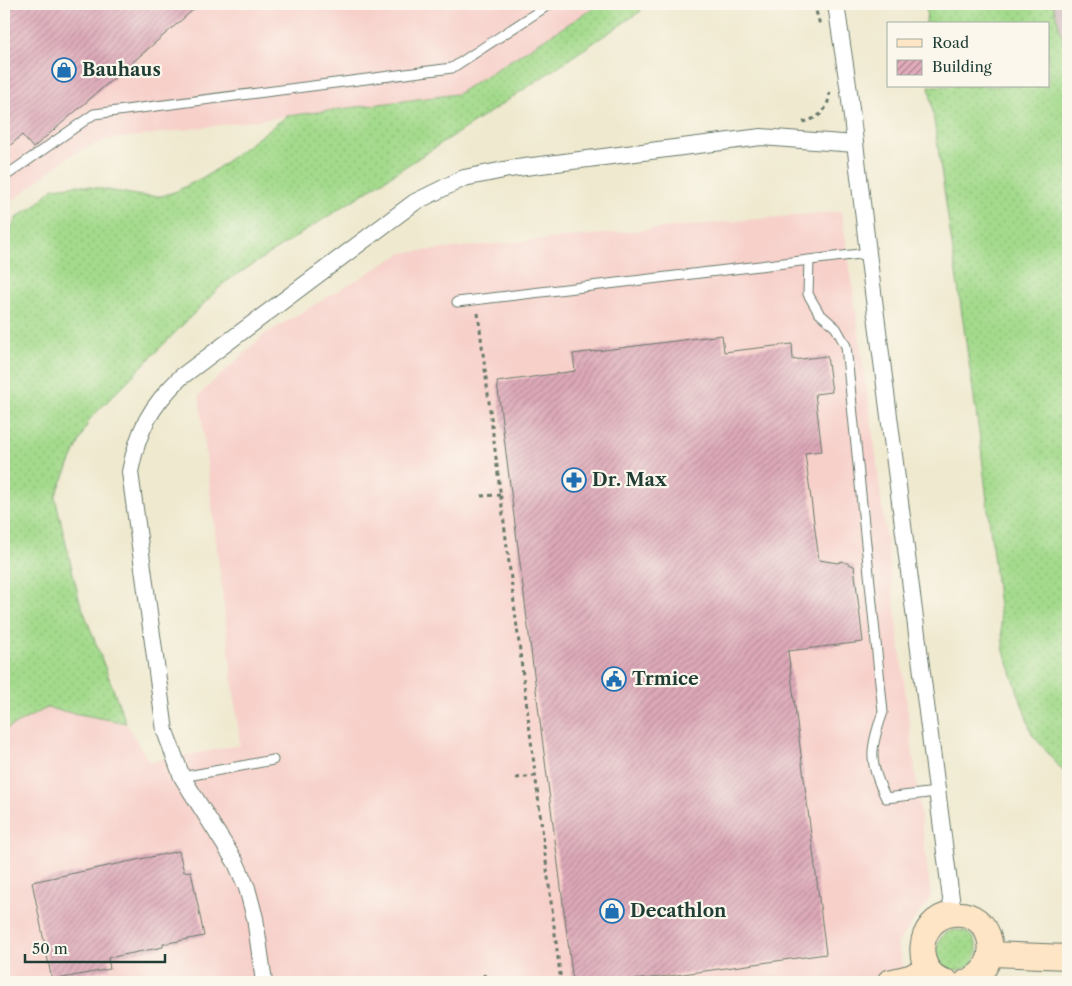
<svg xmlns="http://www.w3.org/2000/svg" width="1072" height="986" font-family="'Libre Caslon Text',serif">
	<defs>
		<pattern id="grass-dots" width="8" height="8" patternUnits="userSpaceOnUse" patternTransform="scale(1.25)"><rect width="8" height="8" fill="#a3da8b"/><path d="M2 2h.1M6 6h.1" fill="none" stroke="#8cbc79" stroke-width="1.8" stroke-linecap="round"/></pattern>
		<pattern id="building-hatch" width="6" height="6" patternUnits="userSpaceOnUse" patternTransform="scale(1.25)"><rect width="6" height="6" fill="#dea9b9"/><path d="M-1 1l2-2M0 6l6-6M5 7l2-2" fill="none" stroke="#b38b97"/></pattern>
	</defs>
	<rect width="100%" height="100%" fill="#fbf7ec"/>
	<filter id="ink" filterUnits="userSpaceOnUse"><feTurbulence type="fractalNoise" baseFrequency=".02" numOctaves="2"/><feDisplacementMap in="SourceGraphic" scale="10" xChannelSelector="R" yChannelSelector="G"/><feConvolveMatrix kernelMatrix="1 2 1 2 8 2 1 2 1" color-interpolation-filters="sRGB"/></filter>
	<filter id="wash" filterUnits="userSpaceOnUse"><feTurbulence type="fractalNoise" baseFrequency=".0096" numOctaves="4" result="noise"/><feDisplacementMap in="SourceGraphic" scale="20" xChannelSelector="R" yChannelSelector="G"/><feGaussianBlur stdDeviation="1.12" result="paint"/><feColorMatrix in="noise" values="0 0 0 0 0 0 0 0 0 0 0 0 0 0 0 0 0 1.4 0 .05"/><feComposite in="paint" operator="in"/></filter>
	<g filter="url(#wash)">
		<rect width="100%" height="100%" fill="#efe9cf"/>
		<g fill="#f7d0ca">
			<path d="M4,4H592L595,7L457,94L107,140L74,153L4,207Z"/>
			<path d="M842,211L874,441L931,897L897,944L907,982H4V730L47,708L126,723L149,762L240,745L199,395L265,334L402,253Z"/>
		</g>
		<path fill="#d2bec2" d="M1053,4H1068V58Z"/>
		<g fill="url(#grass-dots)" stroke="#618c60">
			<path d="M600,4H636L641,11L487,114L224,283L89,420L55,497L79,599L126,723L47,708L4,730V243L17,217L35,206L53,188L79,185L142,196H162L177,191L211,173L287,116L457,94Z"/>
			<path d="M927,4H1053L1068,58V777L1032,734L1004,651L980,439L929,86H1048V24H926Z"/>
			<circle cx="957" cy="950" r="20"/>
		</g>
		<g id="blocks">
			<g fill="url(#building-hatch)">
				<path d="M4,4H200L33,148L22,135L4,151Z"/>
				<path d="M722,335L724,352L792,344L793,360L827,356L832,392L815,394L822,451L805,453L819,560L838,563L842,561L854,566L863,642L788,651L826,954L669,976L614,982H573L497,382L575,371L573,354Z"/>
				<path d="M179,851L184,872L191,871L204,936L163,944V947L108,958L110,969L52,980L32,882Z"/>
			</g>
		</g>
	</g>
	<g filter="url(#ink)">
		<use href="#blocks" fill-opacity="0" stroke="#68796a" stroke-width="1"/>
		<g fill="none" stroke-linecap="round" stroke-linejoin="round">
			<g stroke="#68796a" stroke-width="11">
				<g id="service">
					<path d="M4,177L94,114L452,68L550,4"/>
					<path d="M809,260L808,294L819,313L836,328L846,346L883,712C870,748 868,762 886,798L936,792"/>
					<path d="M457,302L868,253"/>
					<path d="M182,777L273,760"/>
				</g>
			</g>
			<g stroke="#68796a" stroke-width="18">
				<g id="minor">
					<path d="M836,4L849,92L868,253L953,914"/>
					<path d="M264,982L255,918L247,888L236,863L182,777L165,731L130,472C138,430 150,407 181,377L415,202L464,178L509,169L761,137L855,144"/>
				</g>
			</g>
			<g stroke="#68796a" stroke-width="26">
				<g id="secondary">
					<path d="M991,954L1068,957"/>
					<path d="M889,982L910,977L927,968"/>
					<path d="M947,982C911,973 916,919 952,914C994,909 1006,967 966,982"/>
				</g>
			</g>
			<g stroke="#68796a" stroke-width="3" stroke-dasharray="4 4" stroke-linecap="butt">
				<path d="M814,4L820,25"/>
				<path d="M803,122C823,117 829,108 830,88"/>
				<path d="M478,313L561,982"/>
				<path d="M481,496L500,495"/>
				<path d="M516,778L535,776"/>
				<path d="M484,974L485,982"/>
			</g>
			<use href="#service" stroke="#fff" stroke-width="9"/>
			<use href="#minor" stroke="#fff" stroke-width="16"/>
			<use href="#secondary" stroke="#fde5c5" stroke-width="24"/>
			<path stroke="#1f3d34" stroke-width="4" stroke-dasharray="8 4" stroke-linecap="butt" d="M1067,4L1068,8"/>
		</g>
	</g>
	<defs>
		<g id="shop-ring" transform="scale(1.25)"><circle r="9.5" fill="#fbf7ec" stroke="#1f6fb2" stroke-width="1.5"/><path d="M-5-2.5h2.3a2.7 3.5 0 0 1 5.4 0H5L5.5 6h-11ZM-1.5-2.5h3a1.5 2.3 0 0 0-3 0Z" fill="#1f6fb2"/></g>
		<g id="pharmacy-ring" transform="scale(1.25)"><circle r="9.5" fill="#fbf7ec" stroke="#1f6fb2" stroke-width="1.5"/><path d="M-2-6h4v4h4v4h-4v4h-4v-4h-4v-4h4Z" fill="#1f6fb2"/></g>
		<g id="civic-ring" transform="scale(1.25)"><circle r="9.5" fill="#fbf7ec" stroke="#1f6fb2" stroke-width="1.5"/><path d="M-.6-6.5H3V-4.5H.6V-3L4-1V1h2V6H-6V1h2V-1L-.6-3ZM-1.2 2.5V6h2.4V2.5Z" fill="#1f6fb2"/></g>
	</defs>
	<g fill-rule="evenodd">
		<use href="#shop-ring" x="64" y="70"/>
		<use href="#pharmacy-ring" x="574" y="480"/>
		<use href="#civic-ring" x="614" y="679"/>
		<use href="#shop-ring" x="612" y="911"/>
	</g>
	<g text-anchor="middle" stroke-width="4.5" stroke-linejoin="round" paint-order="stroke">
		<g font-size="18" font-weight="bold" fill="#1f3d34" stroke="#fbf7ec" text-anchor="start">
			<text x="82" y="76">Bauhaus</text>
			<text x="592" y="486">Dr. Max</text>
			<text x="632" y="685">Trmice</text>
			<text x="630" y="917">Decathlon</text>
		</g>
	</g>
	<rect width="1072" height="986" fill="none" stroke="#fbf7ec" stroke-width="20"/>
	<rect x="887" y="22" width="162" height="65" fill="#fbf7ec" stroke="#a3ada2"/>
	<rect x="897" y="39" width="25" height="8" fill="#fde5c5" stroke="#a3ada2"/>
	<text x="932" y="48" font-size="15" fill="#1f3d34">Road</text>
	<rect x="897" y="60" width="25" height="15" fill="url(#building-hatch)" stroke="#a3ada2"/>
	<text x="932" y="72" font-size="15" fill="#1f3d34">Building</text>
	<path d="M25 954v8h140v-8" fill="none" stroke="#1f3d34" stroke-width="2.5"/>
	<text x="32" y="954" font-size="15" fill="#1f3d34" stroke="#fbf7ec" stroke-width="4" paint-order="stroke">50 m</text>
</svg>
